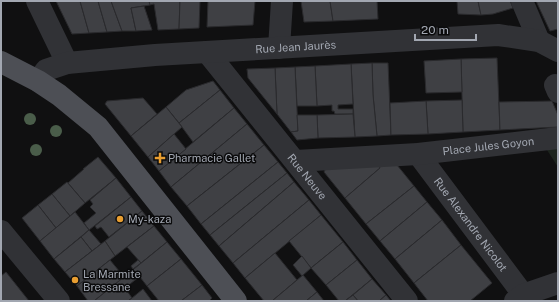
<svg xmlns="http://www.w3.org/2000/svg" width="559" height="302" font-family="'Public Sans',sans-serif">
	<rect width="100%" height="100%" fill="#101011"/>
	<path fill="#1c231d" d="M558,145V167L545,147Z"/>
	<g fill="#3f4044" stroke="#2a2a2d">
		<path d="M56,1H80L89,33L72,34Z"/>
		<path d="M80,1H98L107,32L89,33Z"/>
		<path d="M98,1H111L122,31L107,32Z"/>
		<path d="M111,1H149L150,5L131,8L136,31H122Z"/>
		<path d="M149,1H180L179,29L158,30L154,4L150,5Z"/>
		<path d="M180,1H200L199,28L179,29Z"/>
		<path d="M208,1H255L253,25L207,27Z"/>
		<path d="M301,1H330L333,21L304,22Z"/>
		<path d="M330,1H377L378,19L333,21Z"/>
		<path d="M457,1H478L481,15L458,14Z"/>
		<path d="M478,1H510L513,8L493,14L481,15Z"/>
		<path d="M536,1H558V29L550,31Z"/>
		<path d="M144,6L152,30L136,31L131,8Z"/>
		<path d="M497,58L500,130L463,132L461,59Z"/>
		<path d="M461,59L462,92L426,93L424,61Z"/>
		<path d="M372,63H388L391,135L377,136L373,95Z"/>
		<path d="M372,63L373,95L377,136L355,137L351,64Z"/>
		<path d="M351,64L353,104L338,105V109H353V114H335L334,111H332V105L317,106L315,66Z"/>
		<path d="M315,66L317,106H297L295,67Z"/>
		<path d="M295,67L298,131L291,132L277,114L275,68Z"/>
		<path d="M275,68L277,114L248,78L247,69Z"/>
		<path d="M213,81L220,90L179,123L166,107L186,90Z"/>
		<path d="M220,90L234,108L193,142L179,123Z"/>
		<path d="M143,98L157,114L131,136L105,104L107,101Z"/>
		<path d="M462,100L463,132L428,134L426,101Z"/>
		<path d="M426,101L428,134L391,135L390,103Z"/>
		<path d="M552,101L558,115V127L500,130L499,102Z"/>
		<path d="M166,107L182,127L148,157L131,136Z"/>
		<path d="M234,108L247,124L171,187L159,171Z"/>
		<path d="M353,114L355,137L318,138L317,115Z"/>
		<path d="M297,115H317L318,138L297,140L291,132L298,131Z"/>
		<path d="M247,124L264,145L187,206L171,187Z"/>
		<path d="M174,134L186,149L159,171L148,157Z"/>
		<path d="M264,145L278,162L201,224L187,206Z"/>
		<path d="M98,157L116,178L85,203L68,183L84,169H83Z"/>
		<path d="M278,162L287,173L210,235L201,224Z"/>
		<path d="M379,165L380,168L345,198L324,172L326,168Z"/>
		<path d="M379,165H397L414,186L366,224L345,198L380,168Z"/>
		<path d="M287,173L294,182L219,246L210,235Z"/>
		<path d="M116,178L131,197L89,230L84,223L96,213L90,207L93,204L90,200Z"/>
		<path d="M67,182L85,203L70,216L52,194Z"/>
		<path d="M294,182L309,200L233,263L219,246Z"/>
		<path d="M414,186L427,202L380,241L366,224Z"/>
		<path d="M52,194L70,216L56,228L38,205Z"/>
		<path d="M131,197L142,211L109,237L101,227L97,229L95,226Z"/>
		<path d="M309,200L321,215L245,278L233,263Z"/>
		<path d="M427,202L442,220L395,259L380,241Z"/>
		<path d="M38,205L56,228L40,241L22,218Z"/>
		<path d="M142,211L154,226L115,256L105,241Z"/>
		<path d="M75,212L89,230L54,259L40,241Z"/>
		<path d="M321,215L343,242L311,268L289,241Z"/>
		<path d="M442,220L461,245L414,283L395,259Z"/>
		<path d="M154,226L167,242L141,263L127,247Z"/>
		<path d="M89,230L101,244L92,251L81,237Z"/>
		<path d="M81,237L92,251L65,272L54,259Z"/>
		<path d="M105,241L115,256L77,286L65,272Z"/>
		<path d="M167,242L181,259L147,286L140,277L135,280L129,273Z"/>
		<path d="M343,242L357,260L326,285L311,268Z"/>
		<path d="M461,245L492,283L470,301H428L414,283Z"/>
		<path d="M275,253L297,280L272,301H264L245,278Z"/>
		<path d="M302,256L311,268L302,276L293,265Z"/>
		<path d="M181,259L202,285L181,301H159L147,286Z"/>
		<path d="M110,260L124,277L94,301H88L77,286Z"/>
		<path d="M138,260L141,263L133,269L131,266Z"/>
		<path d="M357,260L372,279L345,301H339L326,285Z"/>
		<path d="M6,272L29,301H1V276Z"/>
		<path d="M129,273L135,280L125,288L132,298L128,301H94Z"/>
		<path d="M303,275L317,292L306,301H272Z"/>
		<path d="M372,279L386,295L379,301H358L353,295Z"/>
		<path d="M202,285L212,298L209,301H181Z"/>
		<path d="M143,289L152,301H128L132,298Z"/>
		<path d="M317,292L324,301H306Z"/>
		<path d="M353,295L358,301H345Z"/>
		<path d="M386,295L391,301H379Z"/>
	</g>
	<g fill="none" stroke-linecap="round" stroke-linejoin="round">
		<g stroke="#313236" stroke-width="22">
			<path d="M37,1L67,63"/>
			<path d="M522,1L539,41"/>
			<path d="M279,48L282,1"/>
			<path id="s1" d="M207,52L407,301"/>
			<path id="s2" d="M38,81L46,70L67,63L155,55L498,35L539,41L558,51"/>
			<path d="M555,85L558,92"/>
			<path id="s3" d="M418,154L528,301"/>
			<path id="s4" d="M296,161L418,154L558,138"/>
			<path d="M1,231L59,301"/>
			<path d="M515,301L523,295L558,283"/>
		</g>
		<path stroke="#4d4f55" stroke-width="22" d="M1,62L38,81L59,95L98,127L236,301"/>
	</g>
	<g fill="#4a5d4a">
		<circle cx="30" cy="119" r="6"/>
		<circle cx="56" cy="131" r="6"/>
		<circle cx="36" cy="150" r="6"/>
	</g>
	<g fill="#e89e31" stroke="#0b0b0c" stroke-width="1.5">
		<path d="M158 152h4v4h4v4h-4v4h-4v-4h-4v-4h4z"/>
		<circle cx="120" cy="219" r="4"/>
		<circle cx="75" cy="280" r="4"/>
	</g>
	<g text-anchor="middle" stroke-width="3" stroke-linejoin="round" paint-order="stroke">
		<g font-size="11" fill="#a2a7b1" stroke="#0b0b0c">
			<text dy="4" stroke="none"><textPath href="#s2" startOffset="265">Rue Jean Jaurès</textPath></text>
			<text dy="4" stroke="none"><textPath href="#s4" startOffset="193">Place Jules Goyon</textPath></text>
			<text dy="4" stroke="none"><textPath href="#s1" startOffset="160">Rue Neuve</textPath></text>
			<text dy="4" stroke="none"><textPath href="#s3" startOffset="88">Rue Alexandre Nicolot</textPath></text>
		</g>
		<g font-size="11" fill="#a2a7b1" stroke="#0b0b0c" text-anchor="start">
			<text x="168" y="162">Pharmacie Gallet</text>
			<text x="128" y="223">My-kaza</text>
			<text x="83" y="278">La Marmite<tspan x="83" dy="13">Bressane</tspan></text>
		</g>
	</g>
	<rect width="559" height="302" fill="none" stroke="#a2a7b1" stroke-width="4"/>
	<path d="M415 34v6h61v-6" fill="none" stroke="#a2a7b1" stroke-width="2"/>
	<text x="421" y="34" font-size="12" fill="#a2a7b1" stroke="#0b0b0c" stroke-width="3" paint-order="stroke">20 m</text>
</svg>
